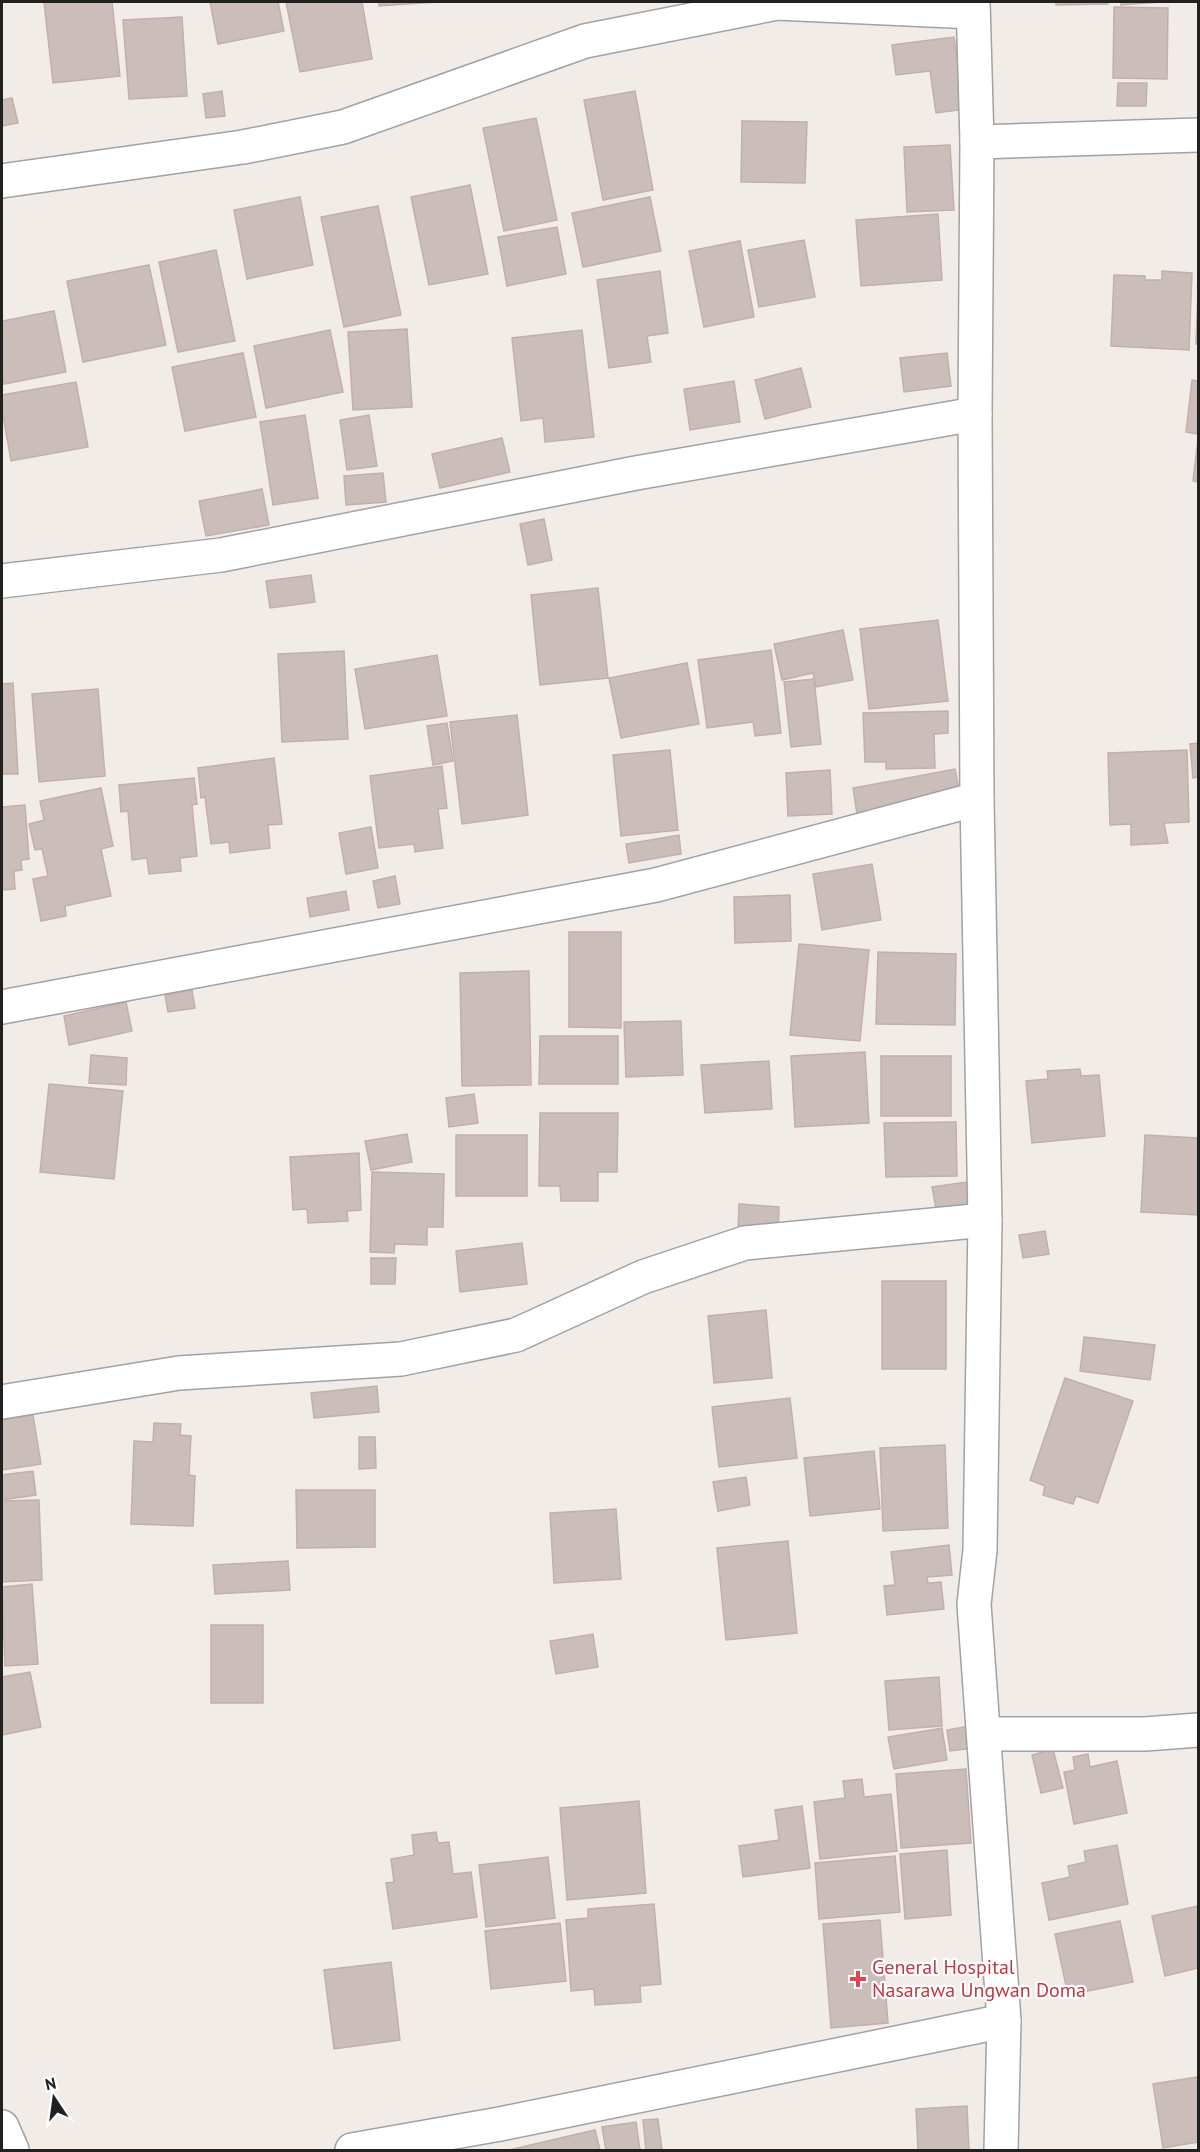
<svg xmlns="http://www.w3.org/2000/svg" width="1200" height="2152" font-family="'PT Sans',sans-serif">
	<rect width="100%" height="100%" fill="#f2ece8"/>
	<g fill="#cabdba" stroke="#c4afa9" stroke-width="1.5">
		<path d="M44,2H112L120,76L53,83Z"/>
		<path d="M210,2H278L284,31L218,44Z"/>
		<path d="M286,2H362L372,59L300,72Z"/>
		<path d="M379,2H437L379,6Z"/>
		<path d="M1056,2H1108V4L1056,5Z"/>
		<path d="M1121,2H1162L1121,5Z"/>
		<path d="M1114,7L1168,8L1167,79L1113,78Z"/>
		<path d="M182,17L187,96L129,99L123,20Z"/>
		<path d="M954,37L965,109L936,113L930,71L896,75L892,45Z"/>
		<path d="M1118,83H1147L1146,106H1117Z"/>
		<path d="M222,91L225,116L206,118L203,94Z"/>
		<path d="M635,91L653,190L603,200L584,100Z"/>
		<path d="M12,98L18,123L2,126V100Z"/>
		<path d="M536,118L557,220L504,231L483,128Z"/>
		<path d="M742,121L807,122L805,183L741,182Z"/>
		<path d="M950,145L954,210L907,212L904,147Z"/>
		<path d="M470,185L488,274L429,285L411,197Z"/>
		<path d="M300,197L313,265L247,279L234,210Z"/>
		<path d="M650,197L661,251L583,267L572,213Z"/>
		<path d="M378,206L401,315L344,327L321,217Z"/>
		<path d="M938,214L942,280L861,286L856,220Z"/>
		<path d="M557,227L566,274L507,286L498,237Z"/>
		<path d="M804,240L815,297L759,307L748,250Z"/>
		<path d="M740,241L754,317L704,327L689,251Z"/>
		<path d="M216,250L235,341L178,352L159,262Z"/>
		<path d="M149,265L166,345L83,362L67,281Z"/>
		<path d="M660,271L668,333L647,336L651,362L609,368L597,280Z"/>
		<path d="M1162,271L1192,273L1189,350L1111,346L1114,275L1145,276V280H1162Z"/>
		<path d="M1198,291V344H1196Z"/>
		<path d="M54,311L66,372L4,384L2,373V321Z"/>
		<path d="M407,329L412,407L353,410L348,332Z"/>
		<path d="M330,330L343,392L266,408L254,346Z"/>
		<path d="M582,330L594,437L545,442L543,418L521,421L512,338Z"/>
		<path d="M243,353L256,417L185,431L172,367Z"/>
		<path d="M947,353L951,386L904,392L900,358Z"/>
		<path d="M801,368L811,407L765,419L755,380Z"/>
		<path d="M1192,380L1198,381V434L1186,432Z"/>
		<path d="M734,381L740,422L690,430L684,389Z"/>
		<path d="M76,382L88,447L11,461L2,410V395Z"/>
		<path d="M305,415L318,498L273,505L260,422Z"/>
		<path d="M369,415L377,466L347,470L340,420Z"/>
		<path d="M502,438L510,472L440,488L432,454Z"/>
		<path d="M1198,439V482L1193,481Z"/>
		<path d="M383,473L386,502L346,505L344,476Z"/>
		<path d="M262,489L269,525L206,536L199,501Z"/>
		<path d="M544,519L552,560L528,565L520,524Z"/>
		<path d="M311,575L315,602L270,608L266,581Z"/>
		<path d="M598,588L608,678L540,685L531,595Z"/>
		<path d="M938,620L948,701L869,709L860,629Z"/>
		<path d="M843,630L853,680L816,687L813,673L782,680L774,644Z"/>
		<path d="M771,650L781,733L755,736L753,722L707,728L698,660Z"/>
		<path d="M344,651L348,739L282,742L278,654Z"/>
		<path d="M437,655L447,716L365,729L355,669Z"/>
		<path d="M687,663L699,724L621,738L609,678Z"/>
		<path d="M814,679L821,744L791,747L784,682Z"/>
		<path d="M13,683L18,774H2V684Z"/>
		<path d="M98,689L105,776L39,782L32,694Z"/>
		<path d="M948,711V733L934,734L935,768L886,769V762H865L863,713Z"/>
		<path d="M517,715L528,815L462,824L450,722Z"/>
		<path d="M447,723L453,761L433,765L427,726Z"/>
		<path d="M1198,743V777L1193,778L1190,744Z"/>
		<path d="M670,750L678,830L621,836L613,755Z"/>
		<path d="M1187,750L1189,822L1164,823L1168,843L1131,845V824L1110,825L1108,753Z"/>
		<path d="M274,758L282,824L268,825L270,848L230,853L229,842L211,844L205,797L201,798L198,768Z"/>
		<path d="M442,766L447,808L438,809L443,848L415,852L414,844L379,848L370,776Z"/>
		<path d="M955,769L960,795L857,814L853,788Z"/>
		<path d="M830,770L832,814L788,816L786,773Z"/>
		<path d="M194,778L197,804L192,805L197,856L180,858L181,871L149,874L147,858L132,860L128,811L121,812L119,785Z"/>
		<path d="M101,788L113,846L101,849L111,896L65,906L66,916L41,921L33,879L48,876L42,849L35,850L29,824L44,820L40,801Z"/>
		<path d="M25,805L29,859L21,860L22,870L14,871L15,889L2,890V807Z"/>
		<path d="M371,827L378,868L346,874L339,833Z"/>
		<path d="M679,835L681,854L629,863L626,844Z"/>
		<path d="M872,864L881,920L822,930L813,874Z"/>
		<path d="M395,876L400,904L378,908L373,881Z"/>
		<path d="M346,891L349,910L310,917L307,898Z"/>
		<path d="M790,895L791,941L735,943L734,897Z"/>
		<path d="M569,932H621V1028L569,1027Z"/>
		<path d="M799,944L869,950L860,1041L790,1035Z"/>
		<path d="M878,952L956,954L955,1025L876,1024Z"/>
		<path d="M529,971L531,1085L462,1086L460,973Z"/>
		<path d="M192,990L195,1008L168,1012L165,995Z"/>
		<path d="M126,1002L132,1031L69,1045L64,1016Z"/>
		<path d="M681,1021L683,1075L626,1077L624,1022Z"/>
		<path d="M540,1036H618V1084H539Z"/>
		<path d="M865,1052L869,1123L795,1127L791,1056Z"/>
		<path d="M91,1055L127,1058L126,1085L89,1083Z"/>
		<rect x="881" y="1056" width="70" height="60"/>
		<path d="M769,1061L772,1109L705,1113L701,1065Z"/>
		<path d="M1080,1069L1081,1076L1099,1075L1105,1136L1032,1143L1026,1081L1048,1079L1047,1071Z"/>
		<path d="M49,1084L123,1091L114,1179L40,1172Z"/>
		<path d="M474,1094L478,1123L449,1127L446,1098Z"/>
		<path d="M540,1113H618L617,1172H598V1201H561L560,1186H539Z"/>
		<path d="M956,1122L957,1176L886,1177L884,1123Z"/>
		<path d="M407,1134L412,1162L371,1170L365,1141Z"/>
		<rect x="456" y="1135" width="71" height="61"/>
		<path d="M1145,1135L1198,1138V1215L1141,1212Z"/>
		<path d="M359,1153L361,1210L347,1211L348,1221L308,1223L307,1209L293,1210L290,1157Z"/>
		<path d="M372,1172L444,1174L443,1227H427V1245L395,1244L394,1253L370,1252Z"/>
		<path d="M967,1182L971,1208L937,1214L932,1187Z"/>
		<path d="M739,1204L779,1207L778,1233L738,1230Z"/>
		<path d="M1045,1231L1049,1254L1023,1258L1019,1235Z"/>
		<path d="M522,1243L527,1284L460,1292L456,1251Z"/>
		<path d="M371,1258H396L395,1284H371Z"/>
		<rect x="882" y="1281" width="64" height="88"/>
		<path d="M766,1310L772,1378L714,1383L708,1316Z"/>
		<path d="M1084,1337L1155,1345L1150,1380L1080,1371Z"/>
		<path d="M1065,1378L1133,1401L1098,1503L1076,1496L1073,1504L1043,1495L1045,1486L1030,1480Z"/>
		<path d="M377,1386L379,1412L314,1418L311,1393Z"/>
		<path d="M790,1398L797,1458L719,1467L712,1407Z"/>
		<path d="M33,1415L41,1464L2,1470V1420Z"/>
		<path d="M154,1423L181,1424L180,1435L191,1436L189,1475L195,1476L193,1526L131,1524L134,1441L153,1442Z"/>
		<path d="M359,1437H375L376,1468L359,1469Z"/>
		<path d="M945,1445L948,1528L883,1531L880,1448Z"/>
		<path d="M874,1451L880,1509L810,1516L804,1458Z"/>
		<path d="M33,1471L36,1495L2,1500V1475Z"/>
		<path d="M746,1477L750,1505L718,1511L713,1482Z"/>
		<path d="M296,1490H375V1547L297,1548Z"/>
		<path d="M39,1500L42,1580L2,1582V1501Z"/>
		<path d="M616,1509L621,1579L554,1583L550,1513Z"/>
		<path d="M788,1541L797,1633L726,1640L717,1548Z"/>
		<path d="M949,1545L952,1575L927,1577L928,1583L941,1582L944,1609L887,1615L884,1586L895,1585L891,1552Z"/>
		<path d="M288,1561L290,1590L215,1594L213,1565Z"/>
		<path d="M32,1584L38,1664L5,1666L2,1587Z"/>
		<rect x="211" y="1625" width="52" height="78"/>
		<path d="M593,1634L598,1667L556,1674L550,1641Z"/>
		<path d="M30,1672L41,1727L2,1735V1677Z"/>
		<path d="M939,1677L942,1726L889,1730L885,1681Z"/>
		<path d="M969,1726L973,1748L950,1751L947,1730Z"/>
		<path d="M942,1728L947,1760L894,1769L888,1737Z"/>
		<path d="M1053,1749L1063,1788L1041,1793L1032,1755Z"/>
		<path d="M1088,1754L1090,1767L1117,1761L1127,1813L1074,1824L1064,1772L1075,1770L1073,1757Z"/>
		<path d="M966,1769L971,1843L901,1848L896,1774Z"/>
		<path d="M862,1779L864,1797L891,1794L897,1851L820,1859L814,1802L845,1798L843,1781Z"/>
		<path d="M639,1801L646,1893L567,1900L560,1808Z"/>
		<path d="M802,1806L810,1868L743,1877L739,1846L779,1840L775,1810Z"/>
		<path d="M436,1832L438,1843L449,1842L453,1874L471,1872L477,1917L393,1929L386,1883L394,1882L391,1859L414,1855L412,1835Z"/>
		<path d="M1117,1845L1128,1904L1049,1920L1042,1883L1070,1877L1068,1866L1086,1862L1084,1851Z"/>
		<path d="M947,1850L951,1915L905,1919L900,1854Z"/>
		<path d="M895,1856L900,1912L819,1919L815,1863Z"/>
		<path d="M548,1857L555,1918L486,1927L479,1865Z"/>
		<path d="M654,1904L661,1984L640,1986L641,2002L595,2005L594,1989L571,1991L566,1920L588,1918V1909Z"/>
		<path d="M1198,1906V1968L1165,1976L1152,1916Z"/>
		<path d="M880,1920L888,2023L831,2028L823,1924Z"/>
		<path d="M1120,1921L1133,1982L1068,1995L1055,1934Z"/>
		<path d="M560,1923L566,1981L491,1989L485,1931Z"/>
		<path d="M391,1962L400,2040L334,2049L324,1970Z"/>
		<path d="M1198,2077V2142L1163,2148L1153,2084Z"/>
		<path d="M967,2106L969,2150H918L916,2109Z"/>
		<path d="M658,2119L662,2150H646L643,2120Z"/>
		<path d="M636,2122L640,2150H606L602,2127Z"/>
		<path d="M595,2130L600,2150H509Z"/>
	</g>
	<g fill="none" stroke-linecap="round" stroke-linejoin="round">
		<g stroke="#a2a2a2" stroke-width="36">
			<g id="street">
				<path d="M973,2L977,142L975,414L977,799L985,1220L980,1550L974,1604L1004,2021L1001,2150"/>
				<path d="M977,142L1198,135"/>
				<path d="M2,181L243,147L343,127L585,41L777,3L973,12"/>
				<path d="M2,581L221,555L636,473L975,414"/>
				<path d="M2,1007L656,885L977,799"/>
				<path d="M2,1402L179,1373L401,1359L516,1335L643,1277L745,1243L985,1220"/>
				<path d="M984,1734H1145L1198,1730"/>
				<path d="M2,2127L12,2150"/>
				<path d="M352,2150L500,2124L1004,2021"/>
			</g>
		</g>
		<use href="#street" stroke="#fff" stroke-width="33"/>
	</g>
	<path fill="#e0444e" stroke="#fff" stroke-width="2" d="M855 1970h6v6h6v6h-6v6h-6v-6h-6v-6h6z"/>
	<g text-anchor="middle" stroke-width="4.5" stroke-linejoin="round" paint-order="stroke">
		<g font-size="20" fill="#be3a42" stroke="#fff" text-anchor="start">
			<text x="872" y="1974">General Hospital<tspan x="872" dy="23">Nasarawa Ungwan Doma</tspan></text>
		</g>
	</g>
	<rect width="1200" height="2152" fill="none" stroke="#212121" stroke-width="6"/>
	<g transform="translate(54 2098) rotate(347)" stroke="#ffffff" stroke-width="4.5" paint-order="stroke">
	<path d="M0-4.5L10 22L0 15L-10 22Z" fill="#212121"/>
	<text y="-9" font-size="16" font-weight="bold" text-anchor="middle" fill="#212121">N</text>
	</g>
</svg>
